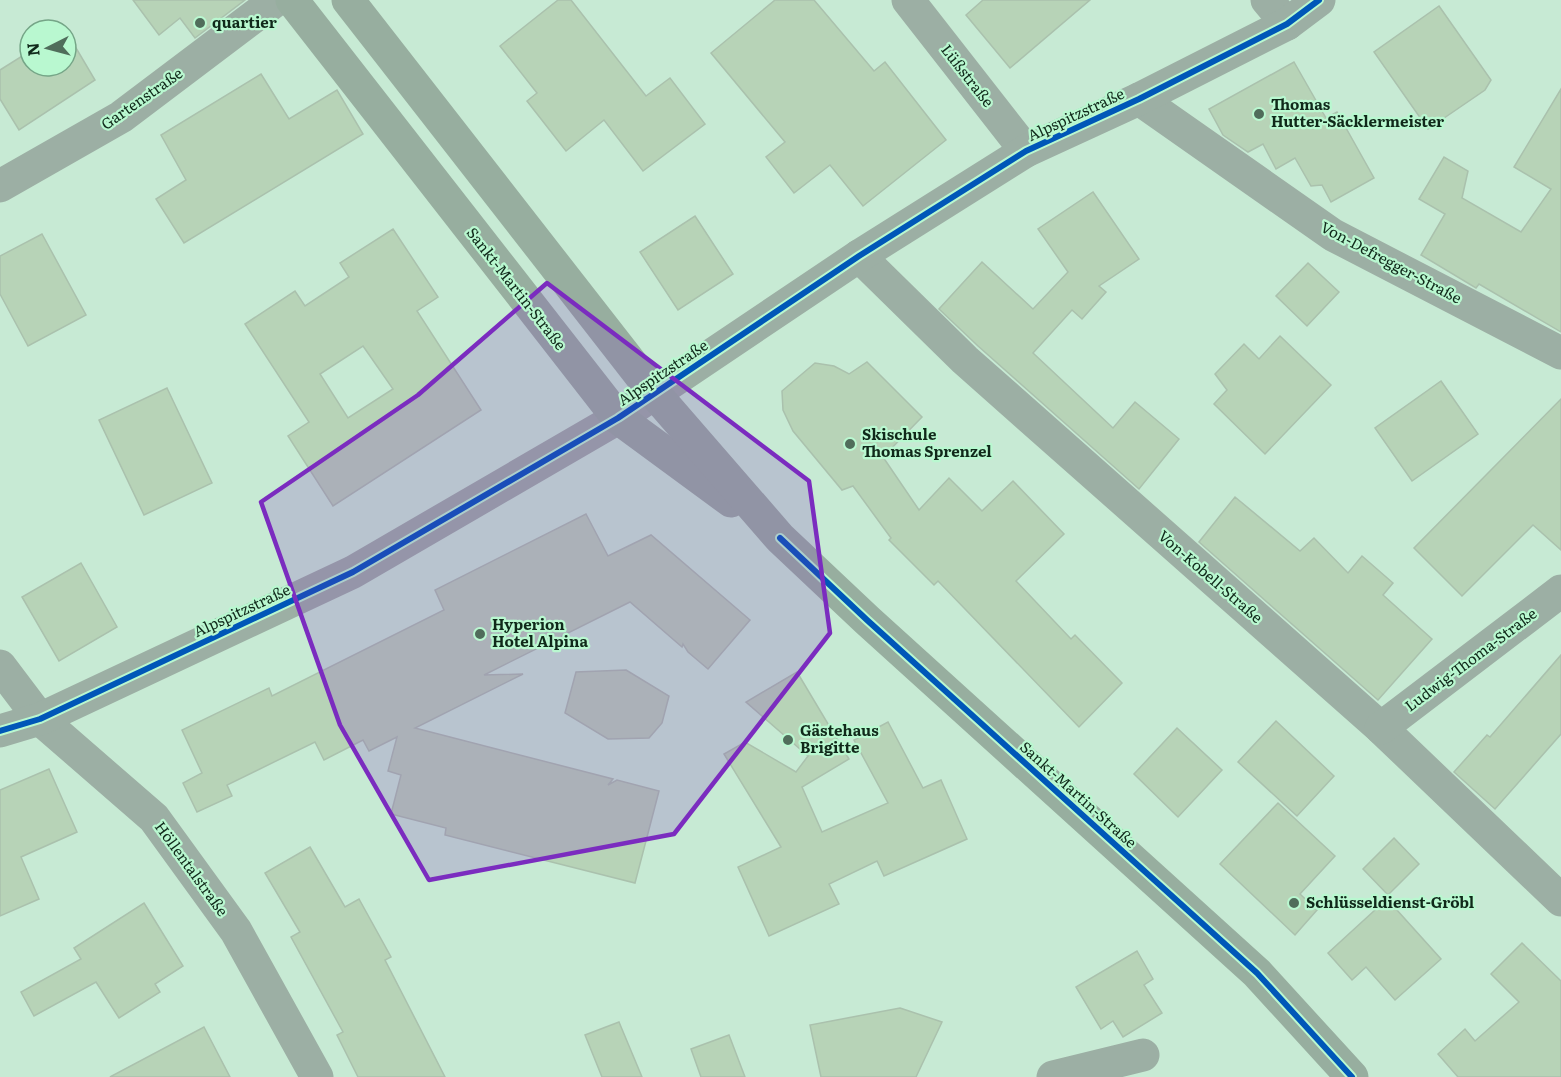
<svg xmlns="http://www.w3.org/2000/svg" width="1561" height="1077" font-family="Literata,serif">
	<rect width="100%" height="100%" fill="#c7ead4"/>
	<g fill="#b7d3b7" stroke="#aac1ad" stroke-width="1.5" fill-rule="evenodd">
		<path d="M133,0H245L195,38L180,18L159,35Z"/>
		<path d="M558,0H571L646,96L670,78L705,124L643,171L604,120L566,151L527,101L537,93L500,46Z"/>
		<path d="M775,0H814L874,71L885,62L946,140L863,206L830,165L794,193L766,157L785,142L711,53Z"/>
		<path d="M983,0H1090L1010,68L966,15Z"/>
		<path d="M1439,6L1491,80L1485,90L1428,129L1374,52Z"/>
		<path d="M66,31L95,80L19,130L0,99V70L30,51V66H66Z"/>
		<path d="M1294,62L1326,118L1337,112L1374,178L1331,202L1322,185L1311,186L1295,158L1276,169L1263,144L1248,152L1223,135L1209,109Z"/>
		<path d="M261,74L289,119L337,90L363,134L184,243L156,199L186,180L161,135Z"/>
		<path d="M1561,89V332L1479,284L1476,288L1421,255L1445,214L1419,199L1444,157L1468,171L1462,198L1521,232L1551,189L1514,167Z"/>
		<path d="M1093,192L1139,259L1099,286L1106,292L1082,319L1072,310L1033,353L1113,428L1135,402L1179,439L1139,489L978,346L939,309L982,262L1033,309L1068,272L1038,229Z"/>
		<path d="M695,216L733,274L678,310L640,252Z"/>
		<path d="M393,229L438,297L417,311L481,410L333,506L288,436L309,422L245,324L295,291L305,306L349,277L340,263ZM363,346L393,389L348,418L320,374Z"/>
		<path d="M42,234L86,315L28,346L0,294V256Z"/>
		<path d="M1308,263L1339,292L1307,326L1276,296Z"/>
		<path d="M1280,336L1331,385L1265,454L1214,404L1227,390L1215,374L1244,344L1259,359Z"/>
		<path d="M867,362L922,417L883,457L919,510L949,478L982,511L1013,481L1064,534L1016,581L1071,639L1075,635L1122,683L1079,727L938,581L934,585L889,540L891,538L853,486L842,490L793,431L783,410L782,391L815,363L834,366L849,374Z"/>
		<path d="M1441,381L1478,434L1412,481L1375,428Z"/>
		<path d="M167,388L212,483L144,515L99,420Z"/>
		<path d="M1561,399V550L1533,525L1462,596L1414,548Z"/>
		<path d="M1235,497L1300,551L1314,538L1348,573L1362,556L1393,583L1383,595L1432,639L1378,700L1199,542Z"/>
		<path d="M586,514L608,556L651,535L750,620L708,669L688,652L683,644L682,647L630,602L484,675L523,674L415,728L613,779L608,785L617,780L659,791L635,883L445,835L446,828L391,814L401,775L388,771L397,737L369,751L363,740L324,760L315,742L227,785L232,796L197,812L183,783L202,773L182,730L269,688L272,696L444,610L435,590Z"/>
		<path d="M81,563L117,627L59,661L22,597Z"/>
		<path d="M1561,655V734L1495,809L1454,772L1487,735L1490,737Z"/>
		<path d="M626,670L669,696L662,723L649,738L608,739L565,713L576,672Z"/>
		<path d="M797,672L849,759L802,787L822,832L888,803L854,740L888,722L923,788L941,780L967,839L884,876L877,861L829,884L839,904L769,936L738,867L781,847L724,754L745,742L796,772L808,756L746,702Z"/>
		<path d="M1276,721L1334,776L1297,816L1238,762Z"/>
		<path d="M1177,728L1222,770L1178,817L1134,774Z"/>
		<path d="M49,769L77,832L21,857L39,899L0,916V790Z"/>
		<path d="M1278,803L1335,856L1300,894L1317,910L1295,935L1220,864Z"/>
		<path d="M1394,838L1419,864L1388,895L1363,869Z"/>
		<path d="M310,847L345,907L359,899L391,957L385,960L445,1077H358L337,1035L343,1032L291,937L300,932L265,873Z"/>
		<path d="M1387,899L1441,959L1395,1000L1366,967L1352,980L1328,953Z"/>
		<path d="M144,903L183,966L155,984L160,992L119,1018L96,982L34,1016L21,992L81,959L74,948Z"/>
		<path d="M1522,943L1561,981V1077H1458L1438,1054L1465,1029L1475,1041L1519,1002L1491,974Z"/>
		<path d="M1137,951L1153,979L1144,985L1162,1013L1123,1037L1113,1021L1101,1029L1076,987Z"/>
		<path d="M900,1008L942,1022L916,1077H821L810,1025Z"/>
		<path d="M619,1022L642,1077H602L585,1035Z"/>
		<path d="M204,1027L230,1077H110Z"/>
		<path d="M729,1035L745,1077H701L691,1049Z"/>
	</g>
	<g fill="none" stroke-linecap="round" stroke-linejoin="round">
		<g stroke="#9cafa4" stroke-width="33">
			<path d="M908,0L1026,151"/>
			<path d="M1267,0L1287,24"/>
			<path d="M1139,99L1333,235L1561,353"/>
			<path d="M0,186L121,117L276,0"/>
			<path d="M859,256L965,360L1381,728L1561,900"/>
			<path d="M0,666L40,719L154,818L236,931L317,1077"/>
			<path d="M1381,728L1561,591"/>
			<path d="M0,731L40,719L353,572L618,418L859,256L1026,151L1139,99L1287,24L1319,0"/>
			<path d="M1053,1077L1143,1055"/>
		</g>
		<g stroke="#97ae9f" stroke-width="33">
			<path d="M292,0L618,418L731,501"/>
			<path d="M348,0L655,394L780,538L867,620L1257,973L1352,1077"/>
		</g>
		<g stroke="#b9f8d0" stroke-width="10">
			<g id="cycleway">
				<path d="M780,538L867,620L1257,973L1352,1077"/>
				<path d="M0,731L40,719L353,572L618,418L859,256L1026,151L1139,99L1287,24L1319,0"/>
			</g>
		</g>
		<use href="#cycleway" stroke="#0057b8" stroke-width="6"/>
	</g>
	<path fill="#7b2cbf" fill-opacity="0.2" stroke="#7b2cbf" stroke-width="4.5" stroke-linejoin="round" d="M547,283L809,481L830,633L674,834L429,880L340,725L261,502L418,395Z"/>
	<g fill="#506d5b" stroke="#b9f8d0" stroke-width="2">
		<circle cx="200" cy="23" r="6"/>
		<circle cx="1259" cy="114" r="6"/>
		<circle cx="850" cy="444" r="6"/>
		<circle cx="480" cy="634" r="6"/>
		<circle cx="788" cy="740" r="6"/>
		<circle cx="1294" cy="903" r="6"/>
	</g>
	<g text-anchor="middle" stroke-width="4.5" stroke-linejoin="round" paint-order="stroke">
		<g font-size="15" font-weight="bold" fill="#10291a" stroke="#b9f8d0" text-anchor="start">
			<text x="212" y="28">quartier</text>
			<text x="1271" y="110">Thomas<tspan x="1271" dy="17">Hutter-Säcklermeister</tspan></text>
			<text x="862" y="440">Skischule<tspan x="862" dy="17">Thomas Sprenzel</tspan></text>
			<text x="492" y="630">Hyperion<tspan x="492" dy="17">Hotel Alpina</tspan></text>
			<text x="800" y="736">Gästehaus<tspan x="800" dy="17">Brigitte</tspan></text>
			<text x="1306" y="908">Schlüsseldienst-Gröbl</text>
		</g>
		<g font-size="15" fill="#10291a" stroke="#b9f8d0">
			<text transform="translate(967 76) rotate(52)" y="5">Lüßstraße</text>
			<text transform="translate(142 99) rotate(-35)" y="5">Gartenstraße</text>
			<text transform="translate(1076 115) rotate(-25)" y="5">Alpspitzstraße</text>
			<text transform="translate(1391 263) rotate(28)" y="5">Von-Defregger-Straße</text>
			<text transform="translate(516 289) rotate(52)" y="5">Sankt-Martin-Straße</text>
			<text transform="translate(663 373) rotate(-34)" y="5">Alpspitzstraße</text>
			<text transform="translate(1210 577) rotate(41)" y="5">Von-Kobell-Straße</text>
			<text transform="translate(242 611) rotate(-25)" y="5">Alpspitzstraße</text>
			<text transform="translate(1471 660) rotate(-37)" y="5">Ludwig-Thoma-Straße</text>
			<text transform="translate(1078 795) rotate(42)" y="5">Sankt-Martin-Straße</text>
			<text transform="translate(191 869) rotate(54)" y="5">Höllentalstraße</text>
		</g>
	</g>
	<g transform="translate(48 48) rotate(264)"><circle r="28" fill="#b9f8d0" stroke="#75a587" stroke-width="1.5"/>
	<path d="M0-4.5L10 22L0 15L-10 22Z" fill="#506d5b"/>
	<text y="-9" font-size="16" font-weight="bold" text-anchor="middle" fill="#10291a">N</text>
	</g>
</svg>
